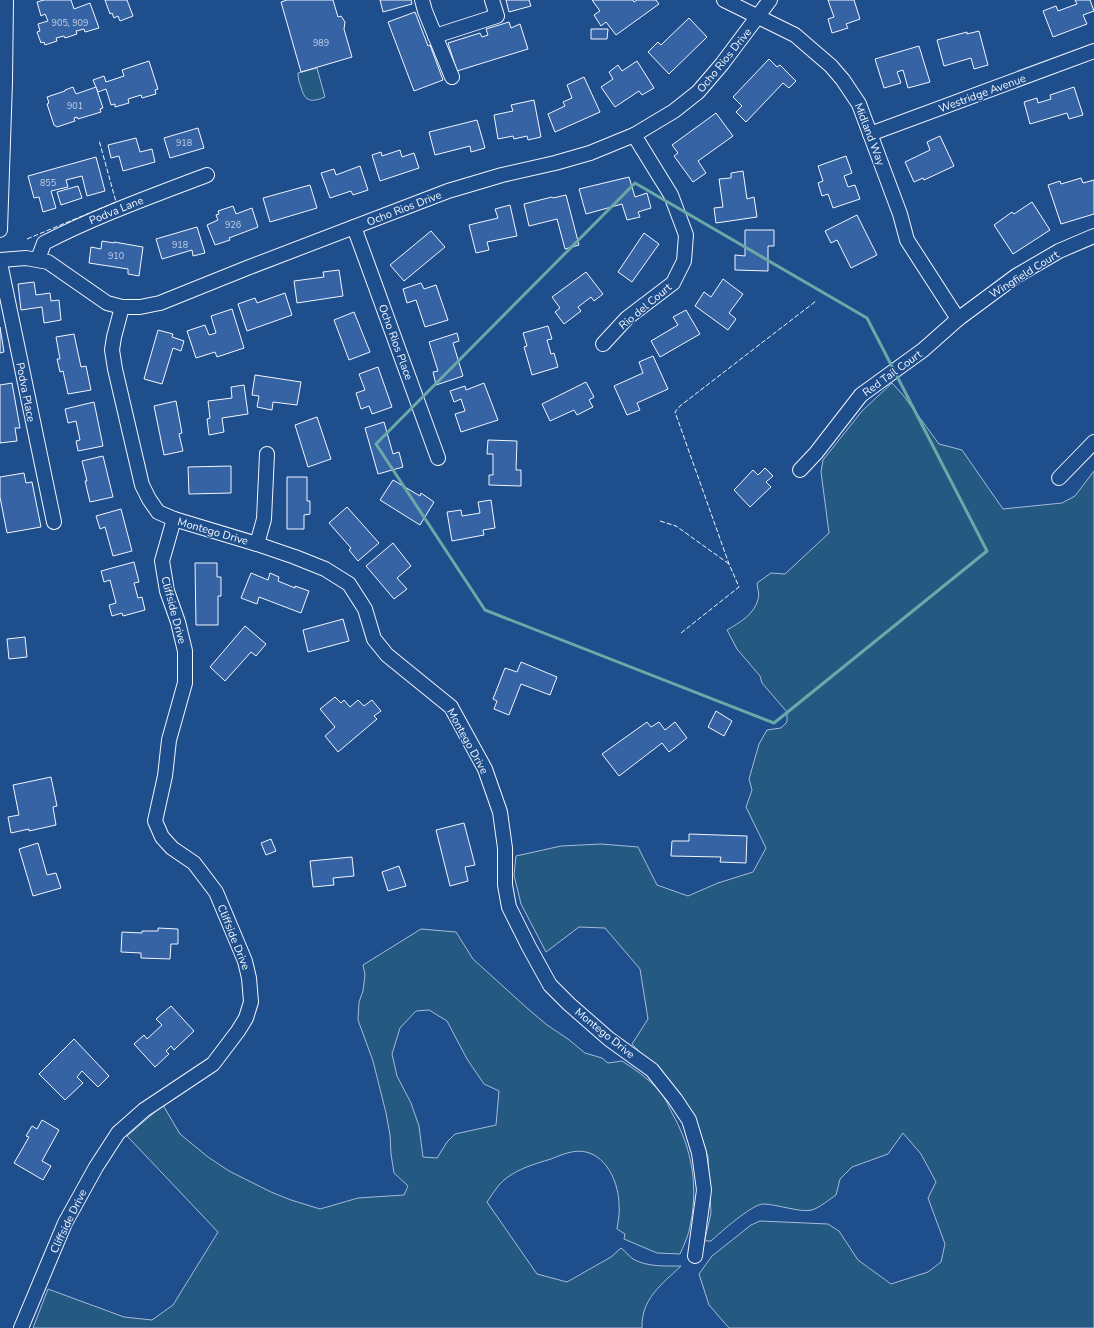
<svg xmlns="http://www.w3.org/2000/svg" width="1094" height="1328" font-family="'Nunito Sans',sans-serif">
	<rect width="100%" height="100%" fill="#1f4e8c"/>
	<g fill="#245a82" stroke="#a8bbd7" fill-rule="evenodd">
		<path d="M317,68L325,97C312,102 305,103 301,87C299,82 298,78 298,73Z"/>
		<path d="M892,383L903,395L939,444L962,450L1003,509L1062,503L1075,496L1094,471V1328H729L709,1305L699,1274L712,1256L751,1225L760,1221L828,1224L839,1231L858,1260L891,1284L928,1272L941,1262L945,1244L928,1198L936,1182L921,1154L903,1133L888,1154L852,1167L840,1179L836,1195C830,1199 819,1208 812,1210C800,1213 777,1204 763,1204C751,1205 721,1232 711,1241H706L705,1239L711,1213L708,1157L702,1138L693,1115L676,1090L632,1044L648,1019L640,969L605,928L579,927L546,952L521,904L514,875L516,856L561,846L601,844L638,847L657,885L688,896L718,883L753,872L766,848L746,807L752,790L749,779L759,744L767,730L781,728L787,722V712L762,683L760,676L737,649L727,630C739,623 755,614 758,599C760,594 757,588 757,583L771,573L785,574L829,533L821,472L823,460L862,411Z"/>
		<path d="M421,929L456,932L473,959L527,1008L547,1025L568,1039L585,1053L602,1058L608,1063L622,1061C635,1069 647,1078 658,1089C664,1095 668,1105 672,1113C693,1150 699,1189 689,1231C687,1239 683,1247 680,1254L657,1253L624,1239L625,1234L617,1229C618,1221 620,1213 619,1205C619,1185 608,1157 586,1152C574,1149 561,1155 551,1159C534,1164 517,1169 504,1180C497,1186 492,1195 487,1202L537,1274L567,1282L611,1257L621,1248C625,1251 629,1256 633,1259C647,1267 665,1266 681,1266C662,1284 641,1299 642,1328H33L48,1289L124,1317L152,1320L173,1305L218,1232L127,1136L163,1105L180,1134L208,1157L229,1171L271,1192L291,1200L320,1209L358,1198L404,1195L408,1186L394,1173L391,1154L390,1135L386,1113L373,1061L358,1020L359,1002L363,991L365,975L363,965ZM429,1010L447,1021L467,1059L484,1084L499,1091L496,1125L455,1134L447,1142L437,1158L423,1157L419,1126L411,1103L397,1076L392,1054L400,1028L416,1011Z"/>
	</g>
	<g fill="#3563a3" stroke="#f2f6ff">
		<path d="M44,0H71L74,9L90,3L99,28L85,32L84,29L76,31L77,34L65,38L64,36L56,38L57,41L45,45L44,42L41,43L37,32L40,31L38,24L48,21L45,14L41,16L37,2Z"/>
		<path d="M105,0H127L133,16L120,21L118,16L114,18L112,13L110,14Z"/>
		<path d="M287,0H333L338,17L341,16L345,22L344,29L352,57L301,72L281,2Z"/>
		<path d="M380,0H411L412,4L383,12Z"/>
		<path d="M506,0H529L531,6L509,12Z"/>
		<path d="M592,0H633L634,2L637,0H656L659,4L616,35L606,22L601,26L594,15L600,11Z"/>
		<path d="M828,0H854L860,19L846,24L848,28L832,33L828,19L834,17Z"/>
		<path d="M1075,0H1090L1094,11L1083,15L1087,24L1053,37L1043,11L1056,6L1058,11L1077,4Z"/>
		<path d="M415,12L428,46L430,45L443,80L414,91L388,22Z"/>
		<path d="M689,18L707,37L669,74L648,52L658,42L661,45Z"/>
		<path d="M509,22L511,28L520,24L528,49L457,71L448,43L480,33L482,37L488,35L486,29Z"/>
		<path d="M591,29H608L607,39H591Z"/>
		<path d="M979,31L988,65L974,69L971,58L944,66L937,40L967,32V34Z"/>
		<path d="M919,46L930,82L908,88L903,70L897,72L901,83L884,88L875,59Z"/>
		<path d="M769,59L777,67L780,65L796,81L789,88L783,83L746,122L736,112L742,106L733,97Z"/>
		<path d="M149,61L158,89L155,90L156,94L142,98L141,95L128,99L129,103L115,107V104L111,105L106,89L98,92L93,80L104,76L106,82L124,76L122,70Z"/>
		<path d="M637,61L654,88L642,95L639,91L615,107L601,87L613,79L609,72L618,65L622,71Z"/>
		<path d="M584,77L600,112L555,132L548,114L565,106L563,102L572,98L567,85Z"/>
		<path d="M73,87L76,94L96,87L103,108L100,109L101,112L78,119L77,117L74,118L75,121L57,127L54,125L47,104L49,103L47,97L65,91V90Z"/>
		<path d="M1074,87L1083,115L1069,119L1067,113L1030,124L1024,102L1037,98L1038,103L1051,99L1050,95Z"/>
		<path d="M534,100L541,137L528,140L527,136L514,139L513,136L498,139L494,115L513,111L511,105Z"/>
		<path d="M716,113L733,136L698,161L706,173L693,182L674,156L678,153L672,145Z"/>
		<path d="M477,120L485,148L471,152L470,146L435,155L429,132Z"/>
		<path d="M198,128L204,148L170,158L164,138Z"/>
		<path d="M940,136L954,166L924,180L923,178L914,182L905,162L930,150L927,142Z"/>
		<path d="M136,138L140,152L152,149L155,162L123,171L119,156L111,158L108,145Z"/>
		<path d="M400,150L402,157L414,153L419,168L380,181L372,155L381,152L382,156Z"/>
		<path d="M846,156L852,173L844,176L848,187L855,185L860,199L833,208L828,194L822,196L818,183L823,181L818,166Z"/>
		<path d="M96,157L105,191L87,196L82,176L66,180L68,187L51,191L56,208L43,212L39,197L34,198L28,176Z"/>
		<path d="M360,166L368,190L353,195L351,191L330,198L321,173L334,169L336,175Z"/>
		<path d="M743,171L747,199L754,197L757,217L716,223L714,208L723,207L719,179L731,178V173Z"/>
		<path d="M629,177L635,197L647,193L651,208L638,212L640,217L627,220L622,204L586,214L579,189Z"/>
		<path d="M1081,178L1083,183L1094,180V214L1061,224L1048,185L1060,181L1061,184Z"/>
		<path d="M310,185L317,208L270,222L263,198Z"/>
		<path d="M78,186L82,198L61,205L57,192Z"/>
		<path d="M566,195L579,245L565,249L557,219L529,226L524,204L552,197L553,198Z"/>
		<path d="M1032,202L1050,230L1013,254L994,225L1012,212L1014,214Z"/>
		<path d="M510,205L517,236L487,242L489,250L476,253L469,225L498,218L495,209Z"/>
		<path d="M233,206L236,214L252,208L258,227L229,238L230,240L215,245L207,225L218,220L216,215L219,214L218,211Z"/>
		<path d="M857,215L877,255L851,268L837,240L831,243L825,231Z"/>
		<path d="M197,227L205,253L193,256L192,250L162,259L156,239Z"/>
		<path d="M745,230H774V246H768V271L735,270V255L745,256Z"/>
		<path d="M431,231L445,247L404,281L390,265Z"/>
		<path d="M644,233L659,244L632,282L618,272Z"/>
		<path d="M102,241L114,243V242L143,247L139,276L128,274V269L89,263L91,247L101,249Z"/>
		<path d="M339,270L343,296L297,303L294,281L324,277L323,272Z"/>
		<path d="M586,272L603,294L594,301L591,297L578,307L581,311L564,324L555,312L560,308L552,297Z"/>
		<path d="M723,279L743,294L729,313L736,319L728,330L695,306L704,292L711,297Z"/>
		<path d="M34,282L36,295L50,293L51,301L59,300L61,320L44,323L42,307L21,310L18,284Z"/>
		<path d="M421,283L424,289L436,285L448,320L425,327L416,300L407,303L403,289Z"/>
		<path d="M285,293L292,315L247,331L238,304L255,298L257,303Z"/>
		<path d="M232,309L244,348L217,357L215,352L196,358L187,331L205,325L209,335L216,333L211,316Z"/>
		<path d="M686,310L700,334L660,357L651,341L678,325L673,317Z"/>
		<path d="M354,312L370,352L349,360L334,320Z"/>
		<path d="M548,326L552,339L547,340L551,354L554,353L558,367L532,375L524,347L527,346L523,333Z"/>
		<path d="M0,327L4,352L0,353Z"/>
		<path d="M158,330L173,334L172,337L184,341L181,351L173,348L162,384L144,379Z"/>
		<path d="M457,333L459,341L453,343L463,376L436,385L433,372L438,371L429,342Z"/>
		<path d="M74,334L81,367L86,366L91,390L68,394L63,371L60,372L57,359H60L56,337Z"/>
		<path d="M653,356L668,389L637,403L640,410L627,415L614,386L643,373L639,362Z"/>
		<path d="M378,367L392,407L372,414L369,406L361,409L356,393L365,390L359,374Z"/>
		<path d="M255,375L301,382L297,405L273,402L272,410L257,407L259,396L252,395Z"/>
		<path d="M586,382L594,397L589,400L593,407L577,415L574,410L550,421L542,404Z"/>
		<path d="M12,383L20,428H15L17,441L0,443V385Z"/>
		<path d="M484,383L498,420L461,432L455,414L465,411L461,399L454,402L450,391L465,386L466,390Z"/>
		<path d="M244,385L248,414L222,418L224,432L209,435L207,419L210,418L208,401L232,398L231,387Z"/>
		<path d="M176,401L182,433L179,434L183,451L164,455L154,406Z"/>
		<path d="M94,402L103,446L78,451L76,441L80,440L76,421L68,423L65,409Z"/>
		<path d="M317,417L331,459L308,467L295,425Z"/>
		<path d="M384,422L393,454L399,452L403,467L378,474L365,428Z"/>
		<path d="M488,440L517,441L516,470H521V486L489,485V475H493V454H487Z"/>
		<path d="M103,456L113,497L90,502L85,481H87L82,461Z"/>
		<path d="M231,466V493L189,494L188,467Z"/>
		<path d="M765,468L773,476L766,482L771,487L750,507L734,490L753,470L758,475Z"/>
		<path d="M24,473L26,483L32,482L41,527L7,533L0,497V477Z"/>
		<path d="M287,477H307V501H310V514L304,515V529H287Z"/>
		<path d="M393,480L420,496L421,493L434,502L420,525L380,500Z"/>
		<path d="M491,500L495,528L483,530L484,535L452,541L447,512L461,510L462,516L480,513L478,502Z"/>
		<path d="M347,507L379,543L358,561L349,550L351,548L329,523Z"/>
		<path d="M121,509L132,551L113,556L105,527L100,529L96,516Z"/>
		<path d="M393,543L411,566L397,578L407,589L394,599L366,566Z"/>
		<path d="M134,562L139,582L134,583L138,598L142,597L145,610L123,616L122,613L112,616L109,605L116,603L110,580L104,582L101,571Z"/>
		<path d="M195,563H217V577H221V596H218V625H196Z"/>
		<path d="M251,573L268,580L270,573L279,577L278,581L295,588V586L309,591L301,613L259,597L257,604L241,598Z"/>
		<path d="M343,619L349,641L308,652L303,630Z"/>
		<path d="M245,626L266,644L256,656L251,652L225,681L210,667Z"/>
		<path d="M25,637L27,657L9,659L7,639Z"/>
		<path d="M521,662L557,677L550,695L521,684L509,715L494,709L497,701L493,699L505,668L517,672Z"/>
		<path d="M335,697L341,703L344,700L350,707L358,700L364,706L372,700L381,711L374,716L377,719L338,752L325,736L335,727L320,709Z"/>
		<path d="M716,711L732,721L724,736L708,727Z"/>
		<path d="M647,722L651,727L659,722L665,730L675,722L687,738L669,752L662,743L619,776L602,754Z"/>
		<path d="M51,777L57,806L53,807L56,825L29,831V829L11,833L8,817L19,815L13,785Z"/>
		<path d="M464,823L475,865L465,867L468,881L450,886L436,830Z"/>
		<path d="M689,834L747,836L746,863L720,862L721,857L671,856L672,841H689Z"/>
		<path d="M271,839L276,851L266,855L261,843Z"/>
		<path d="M38,843L47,875L56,873L61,888L33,896L19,849Z"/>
		<path d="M352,857L354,876L333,878L334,885L313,887L310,861Z"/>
		<path d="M399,866L406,886L388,891L382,872Z"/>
		<path d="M158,928L178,929V944H171L170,959L141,958V953L121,952L122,932L142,933V931H158Z"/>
		<path d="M171,1006L194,1031L174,1050L171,1046L166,1051L169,1054L155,1067L134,1044L144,1035L147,1039L162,1025L156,1019Z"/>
		<path d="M74,1039L109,1076L98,1087L82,1071L77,1077L83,1083L65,1100L39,1074Z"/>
		<path d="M42,1120L59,1130L42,1161L51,1166L43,1180L14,1163L29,1137L26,1136L32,1126L37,1129Z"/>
	</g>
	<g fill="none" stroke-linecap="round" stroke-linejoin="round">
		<g stroke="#f2f6ff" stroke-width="16">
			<g id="minor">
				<path d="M422,0L425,11L452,77"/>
				<path d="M724,0L795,35L831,66L843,80L859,104L900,214L907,240L958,319"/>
				<path d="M435,36L497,16L492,0"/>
				<path d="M870,134L1094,51"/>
				<path d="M354,227L438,458"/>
				<path d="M0,230L5,82L6,0"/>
				<path d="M38,259L44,243C96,216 152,196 207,175"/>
				<path d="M0,260L26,258L48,262L107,303L122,307H140L160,303L247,268L448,191L502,175L555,163L590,153L634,135L674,111L698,92L722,64L770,0"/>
				<path d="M0,263L54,522"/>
				<path d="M122,307L114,337L112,350L115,369L142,485L149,499L158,512L174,519L257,544L295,557L325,569L349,584L365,609L374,639L387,655L451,707L485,769L500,812L505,848V885L509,907L529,947L550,985L569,1004L609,1039L652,1070L675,1099L689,1120L699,1153L704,1190L695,1256"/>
				<path d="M603,344L627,318L673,283L684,261L686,235L671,195L634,135"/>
				<path d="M800,470L816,453L861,395L923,350L958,319L1016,276L1059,251L1094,236"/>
				<path d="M1059,478L1094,442"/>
				<path d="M257,544L264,519L267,454"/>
				<path d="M21,1328L65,1223L96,1167L118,1133L144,1110L213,1064L238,1031L246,1018L251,1002L249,978L245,961L216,892L194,863L172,848L162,837L155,821L165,776L169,740L185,683V651L178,622L167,591L162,561L174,519"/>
			</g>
		</g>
		<use href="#minor" stroke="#1f4e8c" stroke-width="14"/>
		<g stroke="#f2f6ff" stroke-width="1" stroke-dasharray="5 2" stroke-linecap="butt">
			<path d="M27,239L116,202L99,140"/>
			<path d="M660,521L676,526L729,564"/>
			<path d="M681,633L739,587L729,564L675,412L680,406L816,301"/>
		</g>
	</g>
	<path fill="none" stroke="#6aa9a8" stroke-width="3" stroke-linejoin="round" d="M635,183L867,318L987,551L774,723L485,610L376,444Z"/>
	<g text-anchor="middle" stroke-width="3" stroke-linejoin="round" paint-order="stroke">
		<g font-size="9" fill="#c3d1e8">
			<text x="70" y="26">905, 909</text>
			<text x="321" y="46">989</text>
			<text x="75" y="109">901</text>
			<text x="184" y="146">918</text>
			<text x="48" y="186">855</text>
			<text x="233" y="228">926</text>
			<text x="180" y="248">918</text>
			<text x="116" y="259">910</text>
		</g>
		<g font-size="11" fill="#f2f6ff" stroke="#1f4e8c">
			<text transform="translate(724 60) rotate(-51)" y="4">Ocho Rios Drive</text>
			<text transform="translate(982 93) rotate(-20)" y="4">Westridge Avenue</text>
			<text transform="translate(870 134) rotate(69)" y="4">Midland Way</text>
			<text transform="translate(404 208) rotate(-21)" y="4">Ocho Rios Drive</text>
			<text transform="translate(116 210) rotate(-22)" y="4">Podva Lane</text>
			<text transform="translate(1024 274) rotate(-32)" y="4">Wingfield Court</text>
			<text transform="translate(645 306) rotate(-40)" y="4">Rio del Court</text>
			<text transform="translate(396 342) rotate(70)" y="4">Ocho Rios Place</text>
			<text transform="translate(892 373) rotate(-36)" y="4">Red Tail Court</text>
			<text transform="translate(26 392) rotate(79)" y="4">Podva Place</text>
			<text transform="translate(213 531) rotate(16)" y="4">Montego Drive</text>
			<text transform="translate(174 610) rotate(75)" y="4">Cliffside Drive</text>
			<text transform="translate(468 741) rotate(61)" y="4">Montego Drive</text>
			<text transform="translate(234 937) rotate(68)" y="4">Cliffside Drive</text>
			<text transform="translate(605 1033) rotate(39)" y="4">Montego Drive</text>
			<text transform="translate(68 1221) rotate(-64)" y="4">Cliffside Drive</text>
		</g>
	</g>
</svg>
